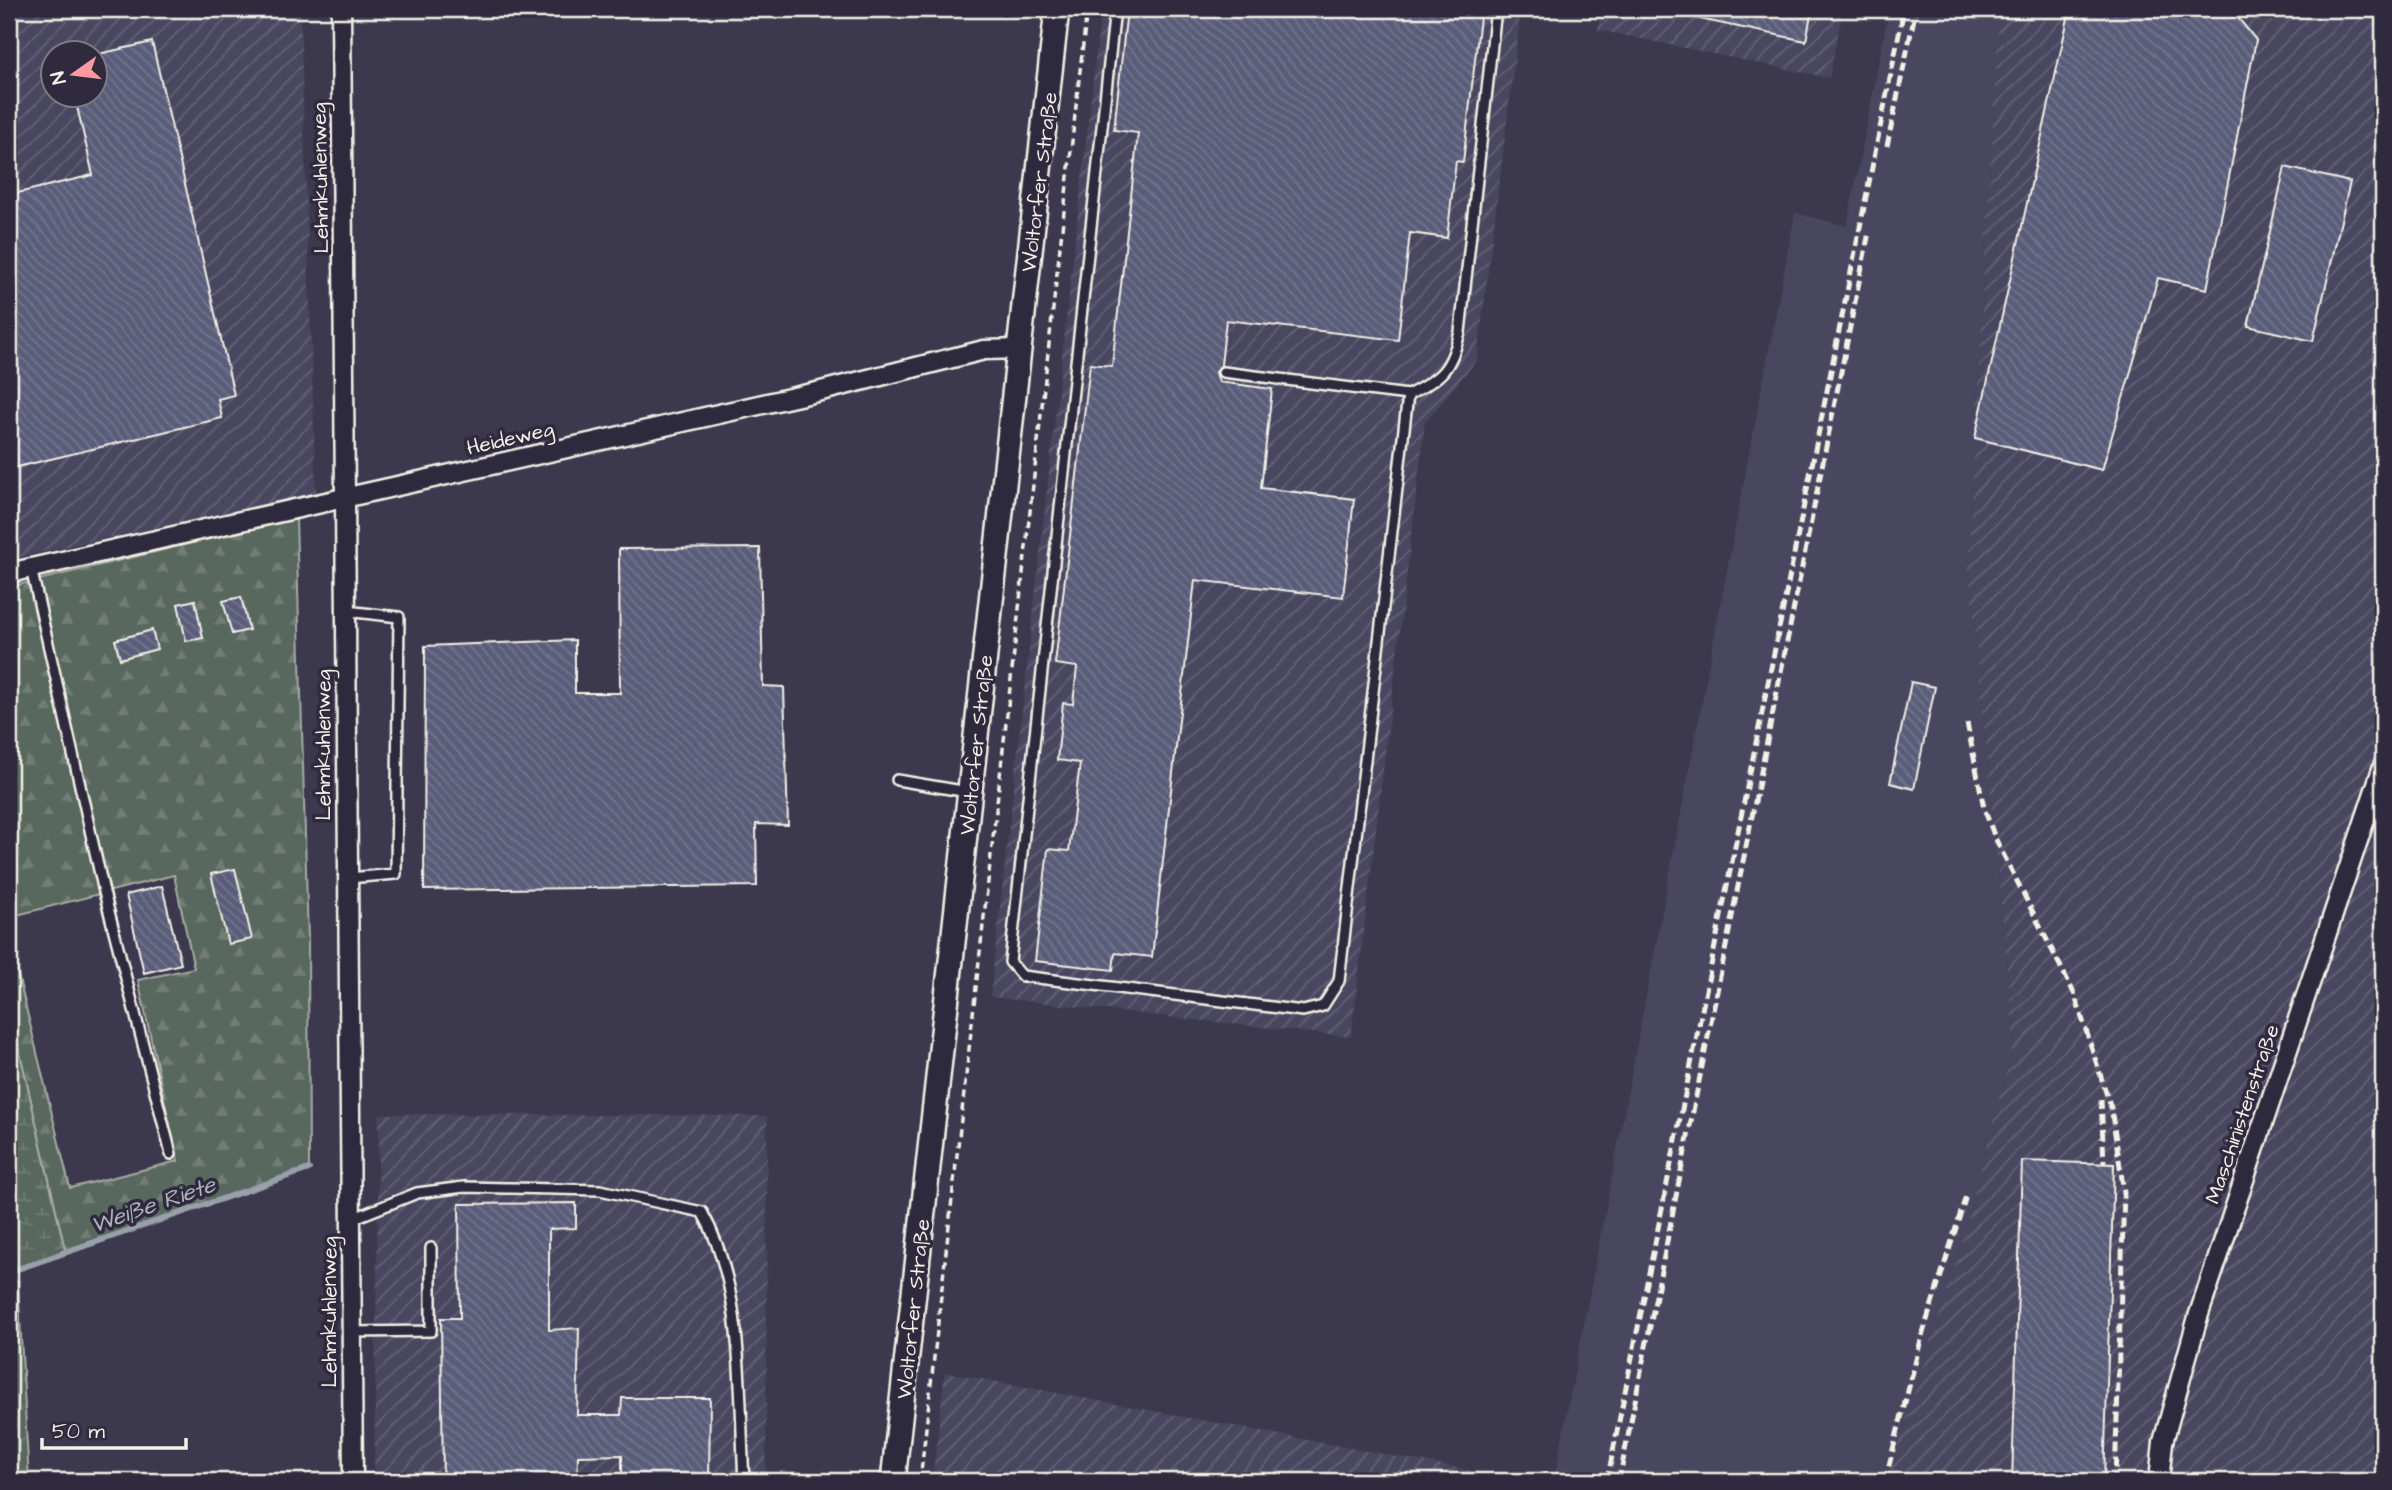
<svg xmlns="http://www.w3.org/2000/svg" width="2392" height="1490" font-family="'Architects Daughter',sans-serif">
	<defs>
		<pattern id="industrial-furrows" width="10" height="10" patternUnits="userSpaceOnUse" patternTransform="scale(1.75)"><rect width="10" height="10" fill="#48475f"/><path d="M-1 1l2-2M0 10L10 0M9 11l2-2" fill="none" stroke="#636276"/></pattern>
		<pattern id="forest-firs" width="22" height="20" patternUnits="userSpaceOnUse" patternTransform="scale(1.75)"><rect width="22" height="20" fill="#59675e"/><path d="M5 1l3.5 6h-7zM16 11l3.5 6h-7z" fill="#717d75"/></pattern>
		<pattern id="wetland-marsh" width="20" height="14" patternUnits="userSpaceOnUse" patternTransform="scale(1.75)"><rect width="20" height="14" fill="#59675e"/><path d="M1 5h8M5 5V1M11 12h8M15 12V8" fill="none" stroke="#717d75"/></pattern>
		<pattern id="park-crowns" width="20" height="18" patternUnits="userSpaceOnUse" patternTransform="scale(1.75)"><rect width="20" height="18" fill="#59675e"/><path d="M2 6a3 3 0 1 1 6 0M12 15a3 3 0 1 1 6 0" fill="none" stroke="#717d75"/></pattern>
		<pattern id="building-back-hatch" width="6" height="6" patternUnits="userSpaceOnUse" patternTransform="scale(1.75)"><rect width="6" height="6" fill="#5a5d7a"/><path d="M-1 5l2 2M0 0l6 6M5-1l2 2" fill="none" stroke="#72758d"/></pattern>
	</defs>
	<rect width="100%" height="100%" fill="#3c394f"/>
	<filter id="ink" filterUnits="userSpaceOnUse"><feTurbulence type="fractalNoise" baseFrequency=".0143" numOctaves="2"/><feDisplacementMap in="SourceGraphic" scale="14" xChannelSelector="R" yChannelSelector="G"/><feConvolveMatrix kernelMatrix="1 2 1 2 8 2 1 2 1" color-interpolation-filters="sRGB"/></filter>
	<g filter="url(#ink)">
		<path fill="#48475f" d="M1889,9H1999L1968,556L2014,1041L1961,1245L1887,1481H1554L1795,213L1847,226Z"/>
		<g fill="url(#industrial-furrows)" fill-rule="evenodd">
			<path d="M9,9H300L316,493L9,559ZM52,52H94V94H52Z"/>
			<path d="M1101,9H1521L1477,360L1425,422L1351,1037L990,997Z"/>
			<path d="M1601,9H1843L1829,78L1598,30Z"/>
			<path d="M1999,9H2383V1481H1887L1961,1245L2014,1041L1968,556Z"/>
			<path d="M379,1114L767,1116L766,1481H374Z"/>
			<path d="M945,1372L1526,1481H932Z"/>
		</g>
		<path fill="url(#forest-firs)" stroke="#a6aca3" stroke-width="2" d="M296,518L308,940L309,1169L65,1250L9,1005V938L70,1188L178,1161L138,980L194,968L174,875L9,917V587Z"/>
		<path fill="url(#wetland-marsh)" stroke="#a6aca3" stroke-width="2" d="M9,1005L65,1250L11,1271L9,1261Z"/>
		<path fill="url(#park-crowns)" stroke="#a6aca3" stroke-width="2" d="M18,1281L29,1481H9V1283Z"/>
		<g fill="none" stroke-linecap="round" stroke-linejoin="round">
			<path stroke="#98a0aa" stroke-width="6" d="M9,1272L309,1169"/>
		</g>
		<g fill="url(#building-back-hatch)" stroke="#f4f1e8" stroke-width="2">
			<path d="M1127,9H1481L1463,162L1456,161L1447,238L1410,233L1398,340L1226,320L1221,365L1216,372L1219,382L1272,389L1261,488L1354,499L1343,597L1195,580L1152,957L1115,953L1113,970L1035,961L1048,849L1069,851L1080,763L1057,760L1063,703L1073,704L1077,667L1055,664L1090,364L1112,366L1138,133L1114,130Z"/>
			<path d="M1685,9H1812L1806,41L1685,16Z"/>
			<path d="M2070,9H2231L2256,40L2207,289L2158,278L2102,470L1975,438Z"/>
			<path d="M152,42L234,395L218,399L222,418L9,469V195L93,175L74,94H94V55Z"/>
			<path d="M2285,167L2350,182L2313,341L2248,326Z"/>
			<path d="M760,548L763,686L784,687L788,825L756,824L757,886L424,890L425,646L575,640V693H620L619,549Z"/>
			<path d="M241,597L249,630L232,634L223,601Z"/>
			<path d="M195,600L203,638L186,641L178,604Z"/>
			<path d="M152,630L157,649L120,659L115,640Z"/>
			<path d="M1911,682L1935,687L1914,789L1890,783Z"/>
			<path d="M235,869L252,939L228,944L211,874Z"/>
			<path d="M162,886L181,964L144,973L126,895Z"/>
			<path d="M2022,1161L2114,1164L2104,1481H2012Z"/>
			<path d="M576,1203V1228L549,1229V1330L579,1328L577,1415H621L622,1398H710L709,1481H622V1455L578,1456L577,1481H443L441,1318H460L459,1204Z"/>
		</g>
		<g fill="none" stroke-linecap="round" stroke-linejoin="round">
			<g stroke="#f4f1e8" stroke-width="14">
				<g id="service">
					<path d="M1115,9L1010,962L1022,976L1303,1011L1323,1006L1339,981L1408,395C1442,378 1451,369 1460,332L1496,9"/>
					<path d="M1223,372L1408,395"/>
					<path d="M31,568L104,892L171,1154"/>
					<path d="M346,611L399,617L396,874L348,878"/>
					<path d="M897,780L968,792"/>
					<path d="M352,1219L417,1193L464,1187L600,1190L702,1212C745,1287 739,1396 744,1481"/>
					<path d="M352,1332L431,1331V1248"/>
					<path d="M353,1479L416,1481"/>
				</g>
			</g>
			<g stroke="#f4f1e8" stroke-width="23">
				<g id="minor">
					<path d="M341,9L353,1481"/>
					<path d="M9,573L821,391L984,350L1020,349"/>
					<path d="M2159,1481L2163,1442L2198,1317L2383,766"/>
				</g>
			</g>
			<g stroke="#f4f1e8" stroke-width="28">
				<path id="secondary" d="M893,1481L1057,9"/>
			</g>
			<path stroke="#f4f1e8" stroke-width="3.5" stroke-dasharray="7 5" stroke-linecap="butt" d="M920,1481L1087,9"/>
			<use href="#service" stroke="#2f2a3d" stroke-width="9"/>
			<use href="#minor" stroke="#2f2a3d" stroke-width="18"/>
			<use href="#secondary" stroke="#2f2a3d" stroke-width="23"/>
			<g stroke="#f4f1e8" stroke-width="5" stroke-dasharray="10 5" stroke-linecap="butt">
				<path d="M1887,146L1916,9"/>
				<path d="M1967,723L1984,808L1995,838L2074,993L2111,1108L2124,1192L2115,1481"/>
				<path d="M2101,1099L2104,1163"/>
				<path d="M1607,1481L1904,9"/>
				<path d="M1619,1481L1869,232"/>
				<path d="M1885,1481L1922,1336L1966,1196"/>
			</g>
		</g>
	</g>
	<g text-anchor="middle" stroke-width="7" stroke-linejoin="round" paint-order="stroke">
		<g font-size="21" fill="#f4f1e8" stroke="#2f2a3d">
			<text transform="translate(320 178) rotate(-91)" y="7">Lehmkuhlenweg</text>
			<text transform="translate(1039 182) rotate(-83)" y="7">Woltorfer Straße</text>
			<text transform="translate(510 438) rotate(-13)" y="7">Heideweg</text>
			<text transform="translate(323 745) rotate(-90)" y="7">Lehmkuhlenweg</text>
			<text transform="translate(976 745) rotate(-84)" y="7">Woltorfer Straße</text>
			<text transform="translate(2242 1114) rotate(-71)" y="7">Maschinistenstraße</text>
			<text transform="translate(913 1309) rotate(-84)" y="7">Woltorfer Straße</text>
			<text transform="translate(329 1312) rotate(-90)" y="7">Lehmkuhlenweg</text>
		</g>
		<g font-size="23" font-style="italic" fill="#afb4ba" stroke="#2f2a3d">
			<text transform="translate(153 1204) rotate(-19)" y="8">Weiße Riete</text>
		</g>
	</g>
	<rect width="2392" height="1490" fill="none" stroke="#2f2a3d" stroke-width="35"/>
	<rect x="18" y="18" width="2357" height="1455" fill="none" stroke="#f4f1e8" stroke-width="2.5" filter="url(#ink)"/>
	<g transform="translate(74 74) rotate(256)"><circle r="33" fill="#2f2a3d" stroke="#7e7a81" stroke-width="2"/>
	<path d="M0-5L12 26L0 18L-12 26Z" fill="#ff9aa2"/>
	<text y="-10" font-size="19" font-weight="bold" text-anchor="middle" fill="#f4f1e8">N</text>
	</g>
	<path d="M42 1438v10h144v-10" fill="none" stroke="#f4f1e8" stroke-width="3.5"/>
	<text x="52" y="1438" font-size="21" fill="#f4f1e8" stroke="#2f2a3d" stroke-width="5" paint-order="stroke">50 m</text>
</svg>
